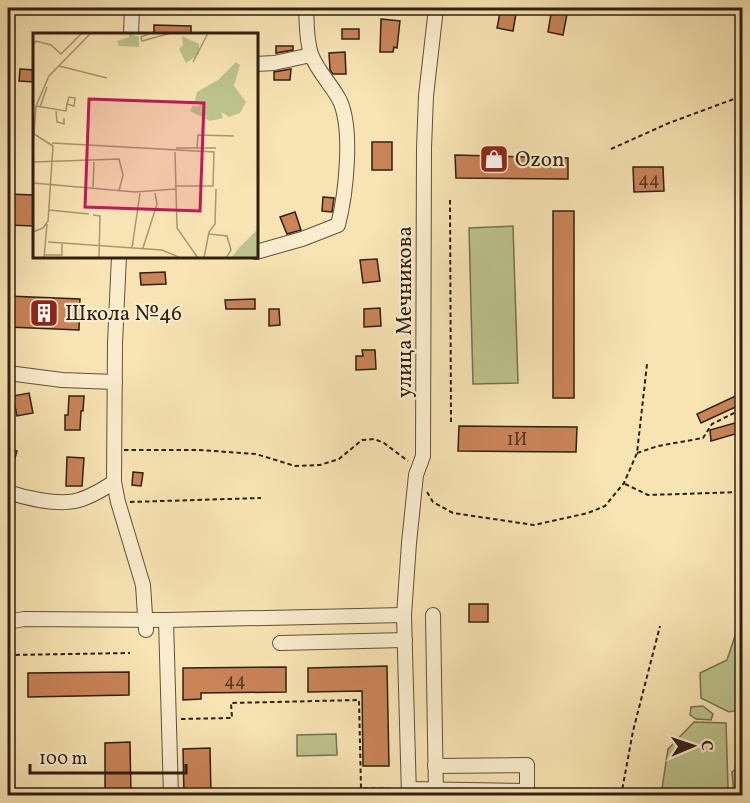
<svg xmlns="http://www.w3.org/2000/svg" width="750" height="803" font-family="Vollkorn,serif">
	<rect width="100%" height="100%" fill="#f8e4b3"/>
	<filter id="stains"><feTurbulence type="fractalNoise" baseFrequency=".00333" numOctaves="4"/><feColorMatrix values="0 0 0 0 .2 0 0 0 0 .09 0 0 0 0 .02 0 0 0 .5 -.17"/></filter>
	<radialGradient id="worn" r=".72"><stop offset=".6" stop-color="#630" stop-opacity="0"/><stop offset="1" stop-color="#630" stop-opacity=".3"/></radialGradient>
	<g fill="#bcc48d" stroke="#767250" stroke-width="1.5">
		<path d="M513,226L518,383L473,384L469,228Z"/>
		<path d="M739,624L742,625V709L729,712L701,698L700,673L727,660Z"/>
		<path d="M703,706L713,714L711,720L696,719L690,715L691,707Z"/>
		<path d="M694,722L726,723L728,787L726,795H661L668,749Z"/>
		<path d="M336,734L337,755L297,756V735Z"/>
		<path d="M742,763V795H734L732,772Z"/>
	</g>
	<g fill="#c98457" stroke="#2f2014" stroke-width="1.5">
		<path d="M501,8H517L513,31L497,28Z"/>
		<path d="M552,8L568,9L563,35L548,32Z"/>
		<path d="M381,19L400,21L397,48L394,47L393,52H380Z"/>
		<path d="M154,25L191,26V34H154Z"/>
		<rect x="342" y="29" width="17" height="10"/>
		<path d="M276,46H293V50L276,53Z"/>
		<path d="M345,52L346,74H333L330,70L329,53Z"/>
		<path d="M20,69L34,70V82L19,81Z"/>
		<path d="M291,69L290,80H274V72Z"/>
		<rect x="372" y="142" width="20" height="28"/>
		<path d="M455,155L568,158V179L456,178Z"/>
		<path d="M633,167H663L664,191L634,192Z"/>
		<path d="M8,194L34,195V226L8,225Z"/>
		<path d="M323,197L334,198L332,212L322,211Z"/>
		<rect x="553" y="211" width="21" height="187"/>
		<path d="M295,212L301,230L287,234L280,217Z"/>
		<path d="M377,259L380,281L363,283L360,260Z"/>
		<path d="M165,272L166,284L141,285L140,273Z"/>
		<path d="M8,296L80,299L79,330L8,327Z"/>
		<path d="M255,299V309H226L225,300Z"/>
		<path d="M380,308L381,326L364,327V309Z"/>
		<path d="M269,309H279L280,325L269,326Z"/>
		<path d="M362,350H375L376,369L356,370V356H363Z"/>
		<path d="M29,393L33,413L17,416L13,396Z"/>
		<path d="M742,393V404L701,423L697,414Z"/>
		<path d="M69,396H84L83,411H81L80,430H65V415H68Z"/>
		<path d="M742,421V432L711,441L710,430Z"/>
		<path d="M459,426L577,427L576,452L458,451Z"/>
		<path d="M8,448L17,451L10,476L8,475Z"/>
		<path d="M67,457L84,458L82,486H66Z"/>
		<path d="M133,472L143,473L141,486L132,485Z"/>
		<rect x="469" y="604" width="19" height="18"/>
		<path d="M387,666L389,766H363L362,691L308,692V668Z"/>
		<path d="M286,667V692L201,693V699L183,700V668Z"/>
		<path d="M129,672V695L28,697V673Z"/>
		<path d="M130,742L131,795H105V743Z"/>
		<path d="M210,748L211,795H184L183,749Z"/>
	</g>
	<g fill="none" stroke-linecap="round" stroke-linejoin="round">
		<g stroke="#61513c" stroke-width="16">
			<g id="minor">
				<path d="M131,34L132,8"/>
				<path d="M256,64L274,63L311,55"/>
				<path d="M256,252L302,239L338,225C346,194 353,130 340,101C332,85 317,71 311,54C306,39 307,23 306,8"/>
				<path d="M119,256L115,343L114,482L118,502L143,585L146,630"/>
				<path d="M8,373L62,380L115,382"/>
				<path d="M8,492C25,498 56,505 75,501C89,498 102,490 114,482"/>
				<path d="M433,615L436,796"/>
				<path d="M166,620L171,796"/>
				<path d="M8,622L24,619L166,620L404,615"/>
				<path d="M280,643L405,640"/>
				<path d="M435,766L527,765V796"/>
				<path d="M409,789L527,791"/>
				<path d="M409,796L404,615L409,543L416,475L423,456L424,148L426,96L436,8"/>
			</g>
		</g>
		<g stroke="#2f2014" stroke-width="2" stroke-dasharray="4.5 3" stroke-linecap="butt">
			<path d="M611,149L669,123L742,96"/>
			<path d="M450,200L451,422"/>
			<path d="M124,450H199L256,454L295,466L320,465L339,459L362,440L374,439L384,443L408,461"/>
			<path d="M637,453L658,446L703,438L712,424L742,409"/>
			<path d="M625,484L648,495L742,492"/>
			<path d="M427,492L433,502L453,513L534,525L588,513L605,506L624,483L637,453L647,364"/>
			<path d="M130,502L261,498"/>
			<path d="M8,655L130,653"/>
			<path d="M181,719L232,718L231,703L359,700L361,788L398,789"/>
			<path d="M621,796L633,731L660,626"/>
		</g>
		<use href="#minor" stroke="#faedce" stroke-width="14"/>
	</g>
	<defs>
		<g id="shop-square" transform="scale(1.5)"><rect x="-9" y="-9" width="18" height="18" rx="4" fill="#8f2418" stroke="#faedce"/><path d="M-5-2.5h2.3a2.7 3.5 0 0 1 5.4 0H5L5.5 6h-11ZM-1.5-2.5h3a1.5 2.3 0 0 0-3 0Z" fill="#fff"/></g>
		<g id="building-square" transform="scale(1.5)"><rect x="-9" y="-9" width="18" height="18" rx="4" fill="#8f2418" stroke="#faedce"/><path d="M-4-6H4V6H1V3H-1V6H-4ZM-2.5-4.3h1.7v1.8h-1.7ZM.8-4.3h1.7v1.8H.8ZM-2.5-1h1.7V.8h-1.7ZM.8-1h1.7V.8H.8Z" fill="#fff"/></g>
	</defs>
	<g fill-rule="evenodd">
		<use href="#shop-square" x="494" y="159"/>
		<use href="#building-square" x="44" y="313"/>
	</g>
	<g text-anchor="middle" stroke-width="4.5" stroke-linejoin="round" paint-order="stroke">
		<g font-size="18" fill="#563925">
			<text x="649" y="185">44</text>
			<text x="517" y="445">1И</text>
			<text x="235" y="686">44</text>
		</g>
		<g font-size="21" fill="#2f2014" stroke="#faedce" text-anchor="start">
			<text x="515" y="166">Ozon</text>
			<text x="65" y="320">Школа №46</text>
		</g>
		<g font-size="21" fill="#2f2014" stroke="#faedce">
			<text transform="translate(404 312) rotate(-90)" y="7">улица Мечникова</text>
		</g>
	</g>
	<g transform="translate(33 33)">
		<rect width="225" height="225" fill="#f8e4b3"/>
		<path d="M96,0L106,4V14L86,13L84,8L96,4ZM149,3L166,11V21L153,30L146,16L150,12ZM203,29L207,32L201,53L213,69L207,80L196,84L188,79L190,85L177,88L157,78L160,73H167L162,67L164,59L185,47ZM225,196V225H198L206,215Z" fill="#bcc48d"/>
		<path fill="none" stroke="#a89673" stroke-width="1.5" d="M118,0L108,4L109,8L138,0M0,12L3,8L18,12L28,21L49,0M160,29L175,0M26,33L74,45M3,73L33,78L34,71L36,64L42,65L41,73L34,71M7,74L14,54M23,78L24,89L31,91V85M19,110L181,119L180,153H142M143,115H183M164,115L165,102L201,103M142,119L144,195L165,225M0,129L86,126L90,142L86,158M0,150L102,159L143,156M60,155L61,129M16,177L56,181M60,182L67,183L66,225M0,199L10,195L15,188L20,113L1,101L3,73L16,43L58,0M176,201L194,203L198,217L193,225M15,209L129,217L148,225M99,215L107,160M110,215L124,171L122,160M11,222H29V211M11,225L14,191M171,225L176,199L182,191L183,156"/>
		<path fill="#c2185b" fill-opacity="0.15" stroke="#c2185b" stroke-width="3" d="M56,66L171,70L167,178L52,174Z"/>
		<rect width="225" height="225" fill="none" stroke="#2f2014" stroke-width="3"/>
	</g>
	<rect width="750" height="803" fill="none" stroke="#f8e4b3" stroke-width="30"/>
	<rect x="9" y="9" width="732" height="785" fill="none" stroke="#2f2014" stroke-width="3"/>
	<rect x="15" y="15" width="720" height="773" fill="none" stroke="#2f2014" stroke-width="1.5"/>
	<g transform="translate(693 746) rotate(88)" stroke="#faedce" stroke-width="4.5" paint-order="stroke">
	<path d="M0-4.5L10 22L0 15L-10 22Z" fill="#2f2014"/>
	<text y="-9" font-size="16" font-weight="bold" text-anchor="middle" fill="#2f2014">С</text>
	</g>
	<path d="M30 764v9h156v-9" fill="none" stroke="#2f2014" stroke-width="3"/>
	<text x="39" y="764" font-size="18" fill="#2f2014" stroke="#faedce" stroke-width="4.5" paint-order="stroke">100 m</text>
	<rect width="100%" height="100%" filter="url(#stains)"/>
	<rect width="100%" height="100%" fill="url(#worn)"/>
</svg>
